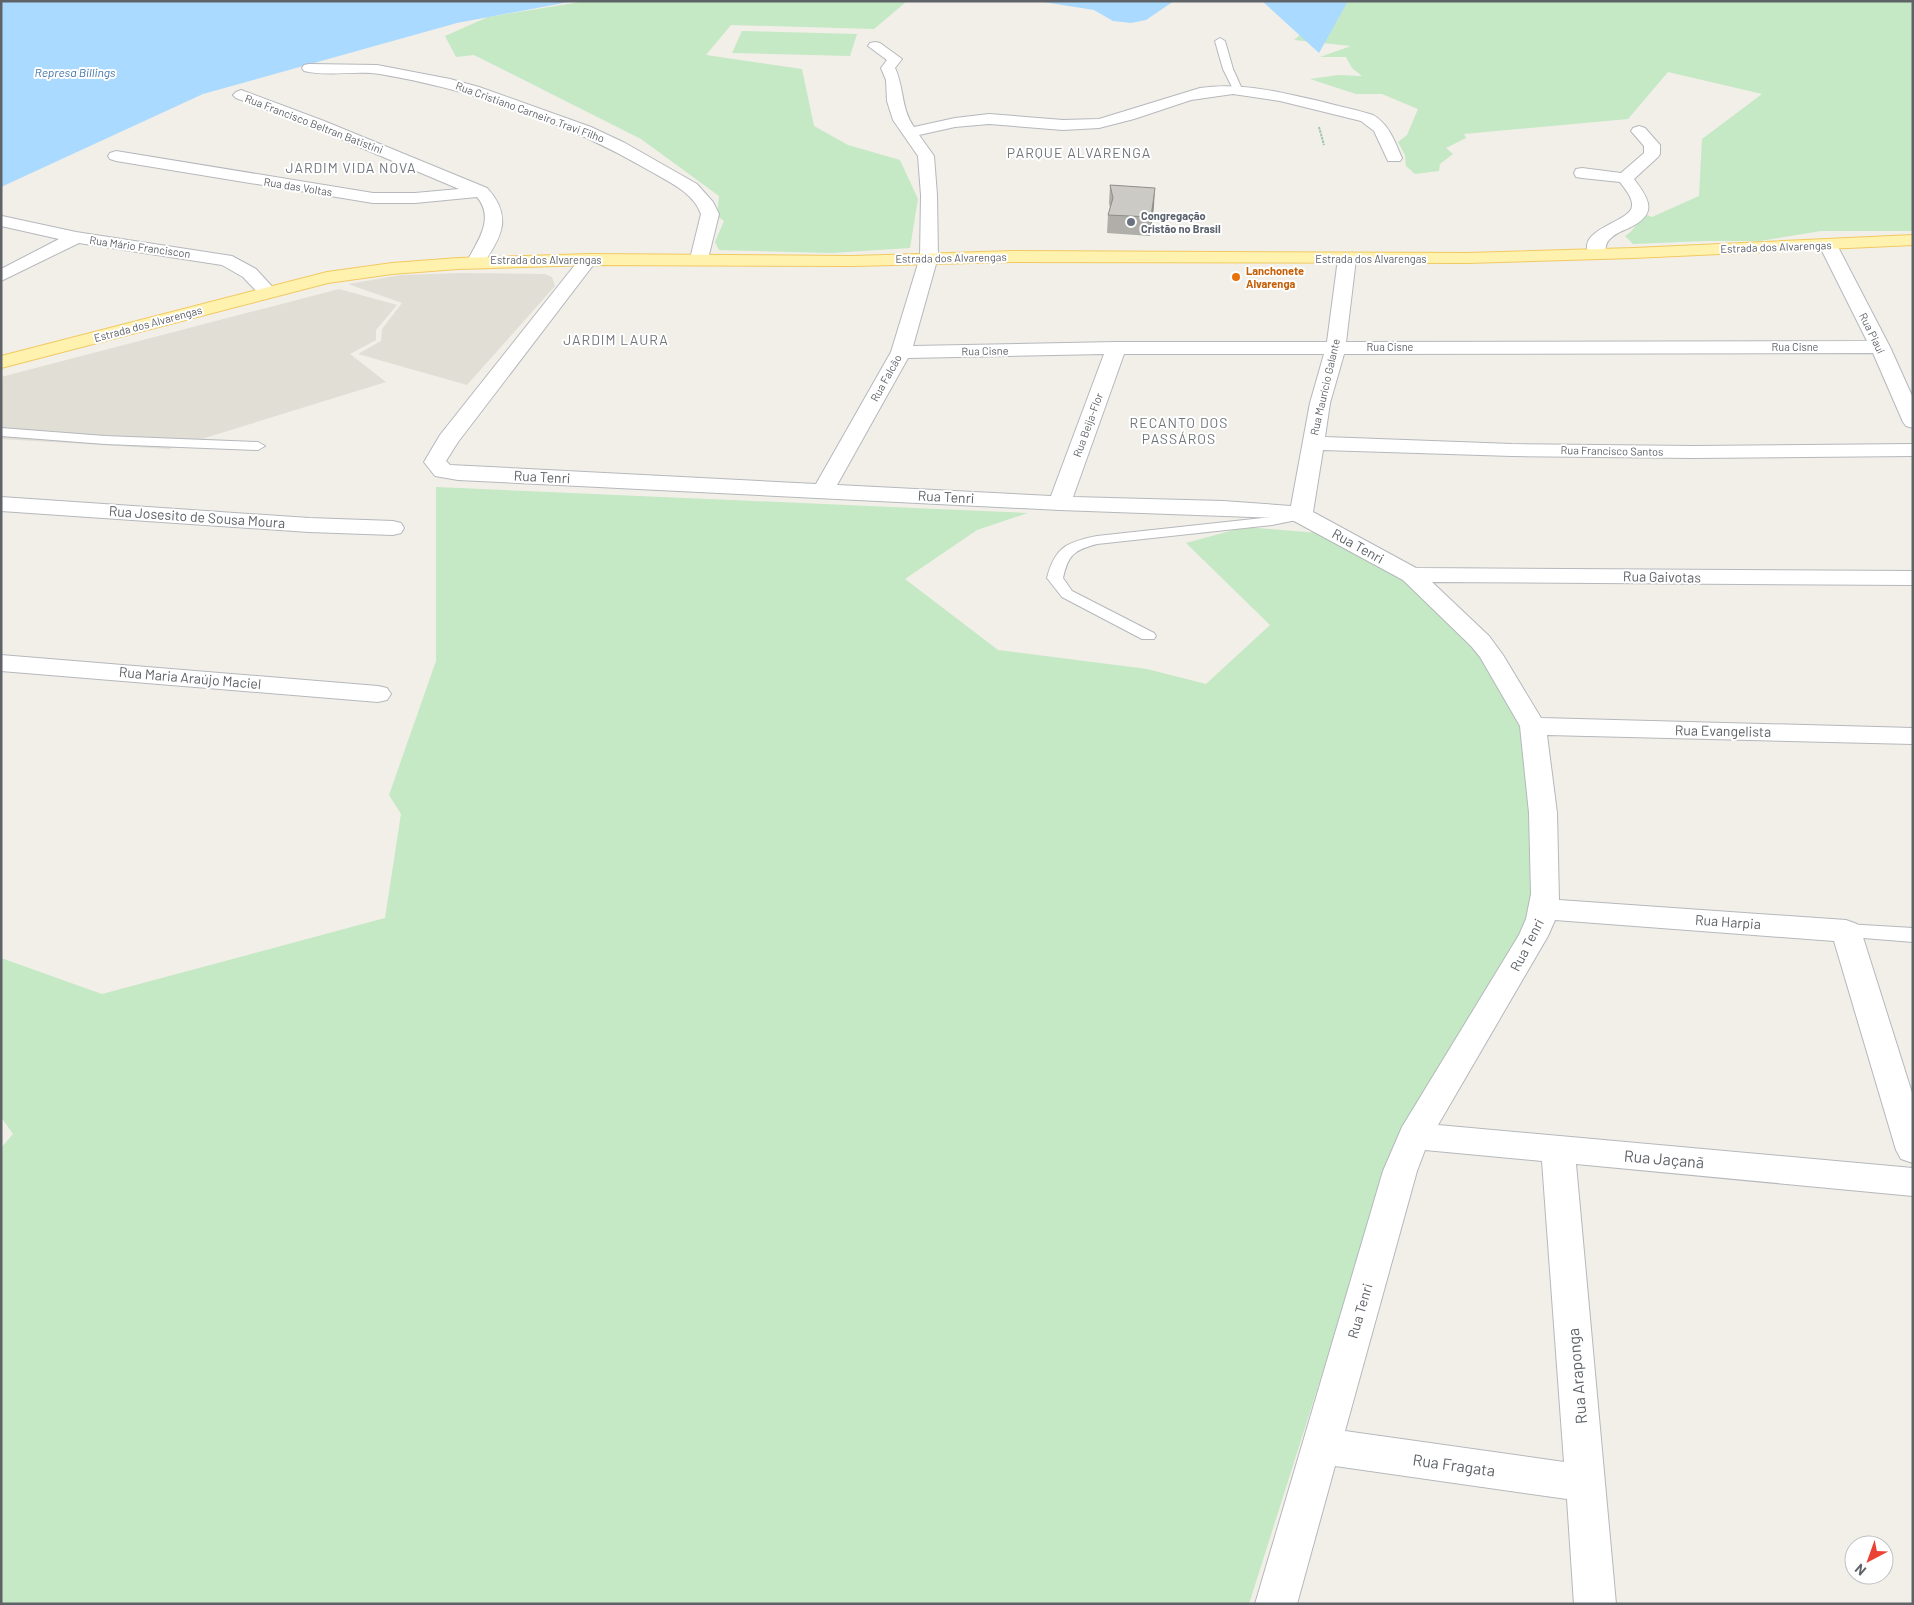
<svg xmlns="http://www.w3.org/2000/svg" width="1914" height="1605" font-family="Barlow,sans-serif">
	<rect width="100%" height="100%" fill="#f1efe8"/>
	<g fill="#e1ded6">
		<path d="M460,273L545,274L552,277L555,286L467,385L358,354L381,341L382,329L402,303L348,284L401,275Z"/>
		<path d="M339,289L397,305L376,330V340L350,354L386,382L169,449L1,439V377Z"/>
	</g>
	<g fill="#c5e8c5">
		<path d="M586,1H907L874,29L731,25L706,55L802,69L814,126L848,145L900,160L918,199L910,248L832,253L719,250L715,242L724,221L717,216L719,196L641,139L474,55L456,57L445,36L488,17Z"/>
		<path d="M1322,1H1913V231H1821L1760,241H1706L1633,244L1625,236C1635,230 1637,222 1644,214L1652,217L1699,196L1702,139L1762,94L1668,72L1628,119L1464,134L1466,138L1446,148L1453,154L1440,164L1439,171L1415,174L1406,166L1405,155L1398,142L1407,135L1418,109L1382,94H1356L1310,79L1338,75L1362,76L1352,68L1346,57H1320L1351,46L1294,40L1310,26Z"/>
		<path d="M742,31L857,34L850,56L732,53Z"/>
		<path d="M436,487L1028,513L977,530L905,579L998,650L1147,669L1206,684L1270,625L1186,543L1245,527L1330,534L1404,578L1493,670L1527,727L1533,910L1478,1007L1395,1144L1249,1604H1V1148L13,1134L1,1117V958L102,994L385,918L401,814L389,795L436,661Z"/>
	</g>
	<g fill="#aadaff">
		<path d="M1,1H574L457,23L203,94L1,187Z"/>
		<path d="M1037,1H1174L1146,20L1131,23L1113,21L1094,10Z"/>
		<path d="M1262,1H1348L1319,53Z"/>
	</g>
	<g fill="none" stroke-linecap="round" stroke-linejoin="round">
		<g stroke="#b5b8bc" stroke-width="2">
			<g id="service">
				<path d="M1220,38L1225,41L1233,69L1242,89L1240,91H1234L1223,69L1215,41Z"/>
				<path d="M1,428L105,436L258,442L265,446L258,450L105,444L1,436Z"/>
				<path d="M1301,511L1306,512L1308,515L1306,518L1272,525L1097,544C1074,550 1068,555 1063,578L1072,591L1154,633L1156,636L1154,639H1142L1062,597L1047,578C1055,547 1067,542 1097,536L1272,517Z"/>
				<path d="M1846,924L1913,928V942L1839,936L1837,931L1839,926Z"/>
			</g>
		</g>
		<g stroke="#b5b8bc" stroke-width="2">
			<g id="minor">
				<path d="M875,42L880,43L902,59L895,68C904,87 901,109 914,127L955,118L989,114L1063,120L1099,119L1200,88C1242,82 1279,92 1319,101C1337,106 1355,109 1373,115C1389,124 1395,142 1402,158L1400,161H1388L1374,131L1361,121L1280,101L1233,94L1191,100L1134,119L1099,128L1063,130L989,124L955,127L919,135L934,156L937,195L938,257L913,346L1116,342H1327L1338,259L1341,255L1347,254L1353,255L1356,259L1346,342L1867,341L1819,245L1822,241L1828,240L1834,241L1837,245L1890,347L1913,398V428L1906,426L1903,422L1873,353L1344,354L1330,403L1325,437L1512,444L1694,446L1913,444V456L1694,458L1512,456L1323,450L1313,512L1416,568L1913,571V585L1432,582L1489,636L1503,655L1541,718L1913,728V744L1547,735L1557,813L1559,900L1846,920L1857,924L1861,931L1913,1096V1163L1901,1159L1896,1150L1834,941L1555,920L1548,936L1438,1125L1913,1168V1196L1576,1164L1616,1604H1574L1567,1499L1335,1466L1297,1604H1255L1383,1171L1402,1127L1519,935L1526,919L1531,894L1529,813L1520,726L1480,657L1471,646L1403,580L1294,521L1279,518L1060,510L458,480L435,476L424,462L440,435L582,256L588,255L594,256L597,260L458,442L446,461L450,465L816,484L891,352L920,257L921,195L918,156L893,120L887,101L886,80L881,68L887,60L868,46L870,43ZM1104,354L1051,496L837,485L908,358ZM1124,354H1324L1310,403L1291,506L1223,501L1073,497ZM1425,1150L1542,1161L1564,1462L1345,1431L1417,1171Z"/>
				<path d="M309,64L377,65L450,79L479,87L591,127L625,143L697,184L713,202L719,214L708,259L705,263L699,264L693,263L690,259L701,214C693,192 669,182 650,171C568,123 474,90 380,74C355,70 328,77 304,71L302,68L304,65Z"/>
				<path d="M241,90L324,121L487,188C513,216 502,237 482,265L476,266L470,265L467,261C478,241 495,218 477,197L415,203H373L116,161L110,159L108,156L110,153L116,151L373,193H415L459,189L312,127L236,98L233,95L236,92Z"/>
				<path d="M1639,126L1645,128L1660,145V154L1658,157L1634,179C1650,200 1658,214 1629,228C1622,231 1614,234 1609,240C1604,245 1607,252 1603,258L1597,259L1591,258C1571,229 1631,223 1632,206C1633,198 1625,189 1620,182L1582,178L1576,177L1574,173L1576,169L1582,168L1621,173L1644,153V146L1631,131L1633,128Z"/>
				<path d="M2,216L76,232L232,256L256,269L277,292L275,296L268,298L261,296L243,277L222,265L79,243L1,281V269L59,239L1,226Z"/>
				<path d="M1,497L309,518L393,521L401,523L404,528L401,533L393,535L309,532L1,511Z"/>
				<path d="M1,655L378,686L387,688L391,694L387,700L378,702L1,671Z"/>
			</g>
		</g>
		<g stroke="#f2c960" stroke-width="2">
			<path id="primary" d="M1913,235V245L1634,258L1467,263L1013,262L853,266L590,265L458,269L392,274L328,283L1,368V356L327,272L392,263L458,258L590,254L853,256L1013,251L1467,253L1634,248Z"/>
		</g>
		<path stroke="#9cc7a9" stroke-width="2" stroke-dasharray="2.5 1" stroke-linecap="butt" d="M1319,127L1324,145"/>
		<use href="#service" fill="#fff" fill-rule="evenodd"/>
		<use href="#minor" fill="#fff" fill-rule="evenodd"/>
		<use href="#primary" fill="#fff2af" fill-rule="evenodd"/>
	</g>
	<path fill="#afaea9" d="M1110,185L1154,206L1150,236L1107,233L1108,215L1110,208L1109,203Z"/>
	<path fill="#8f8d8a" d="M1155,188L1154,206L1150,236L1151,217Z"/>
	<path fill="#cccac5" stroke="#8f8d8a" d="M1110,185L1155,188L1151,217L1108,215L1113,198Z"/>
	<circle fill="#6b7280" stroke="#fff" stroke-width="2" cx="1131" cy="222" r="5"/>
	<circle fill="#e8710a" stroke="#fff" stroke-width="2" cx="1236" cy="277" r="5"/>
	<g text-anchor="middle" stroke-width="4" stroke-linejoin="round" paint-order="stroke">
		<g font-size="11" fill="#5f6368" stroke="#fff">
			<text transform="translate(530 112) rotate(20)" y="4">Rua Cristiano Carneiro Travi Filho</text>
			<text transform="translate(314 124) rotate(21)" y="4">Rua Francisco Beltran Batistini</text>
			<text transform="translate(298 187) rotate(9)" y="4">Rua das Voltas</text>
			<text transform="translate(140 247) rotate(8)" y="4">Rua Mário Franciscon</text>
			<text transform="translate(1776 247) rotate(-2)" y="4">Estrada dos Alvarengas</text>
			<text transform="translate(951 258) rotate(-1)" y="4">Estrada dos Alvarengas</text>
			<text x="1371" y="263">Estrada dos Alvarengas</text>
			<text x="546" y="264">Estrada dos Alvarengas</text>
			<text transform="translate(148 324) rotate(-15)" y="4">Estrada dos Alvarengas</text>
			<text transform="translate(1872 333) rotate(64)" y="4">Rua Piauí</text>
			<text x="1390" y="351">Rua Cisne</text>
			<text x="1795" y="351">Rua Cisne</text>
			<text transform="translate(985 351) rotate(-1)" y="4">Rua Cisne</text>
			<text transform="translate(886 378) rotate(-61)" y="4">Rua Falcão</text>
			<text transform="translate(1325 387) rotate(-77)" y="4">Rua Maurício Galante</text>
			<text transform="translate(1088 425) rotate(-70)" y="4">Rua Beija-Flor</text>
			<text transform="translate(1612 451) rotate(1)" y="4">Rua Francisco Santos</text>
		</g>
		<g font-size="11" font-weight="bold" fill="#5b616d" stroke="#fff" text-anchor="start">
			<text x="1141" y="220">Congregação<tspan x="1141" dy="13">Cristão no Brasil</tspan></text>
		</g>
		<g font-size="11" font-weight="bold" fill="#c56008" stroke="#fff" text-anchor="start">
			<text x="1246" y="275">Lanchonete<tspan x="1246" dy="13">Alvarenga</tspan></text>
		</g>
		<g font-size="12" font-style="italic" fill="#4174aa" stroke="#fff">
			<text x="75" y="77">Represa Billings</text>
		</g>
		<g font-size="14" letter-spacing="1" fill="#70757a" stroke="#fff">
			<text x="1079" y="158">PARQUE ALVARENGA</text>
			<text x="351" y="173">JARDIM VIDA NOVA</text>
			<text x="616" y="345">JARDIM LAURA</text>
			<text x="1179" y="428">RECANTO DOS<tspan x="1179" dy="16">PASSÁROS</tspan></text>
		</g>
		<g font-size="14" fill="#5f6368" stroke="#fff">
			<text transform="translate(542 477) rotate(3)" y="5">Rua Tenri</text>
			<text transform="translate(946 497) rotate(3)" y="5">Rua Tenri</text>
			<text transform="translate(197 517) rotate(4)" y="5">Rua Josesito de Sousa Moura</text>
			<text transform="translate(1358 546) rotate(29)" y="5">Rua Tenri</text>
			<text transform="translate(1662 577) rotate(1)" y="5">Rua Gaivotas</text>
			<text transform="translate(190 678) rotate(5)" y="5">Rua Maria Araújo Maciel</text>
			<text transform="translate(1723 731) rotate(1)" y="5">Rua Evangelista</text>
			<text transform="translate(1728 922) rotate(4)" y="5">Rua Harpia</text>
			<text transform="translate(1527 945) rotate(-63)" y="5">Rua Tenri</text>
			<text transform="translate(1360 1311) rotate(-74)" y="5">Rua Tenri</text>
		</g>
		<g font-size="16" fill="#5f6368" stroke="#fff">
			<text transform="translate(1664 1159) rotate(5)" y="6">Rua Jaçanã</text>
			<text transform="translate(1577 1376) rotate(-95)" y="6">Rua Araponga</text>
			<text transform="translate(1454 1465) rotate(8)" y="6">Rua Fragata</text>
		</g>
	</g>
	<rect width="1914" height="1605" fill="none" stroke="#5f6368" stroke-width="5"/>
	<g transform="translate(1869 1560) rotate(221)"><circle r="24" fill="#ffffff" stroke="#bfc1c3"/>
	<path d="M0-4L9 19L0 12L-9 19Z" fill="#ea4335"/>
	<text y="-8" font-size="14" font-weight="bold" text-anchor="middle" fill="#5f6368">N</text>
	</g>
</svg>
